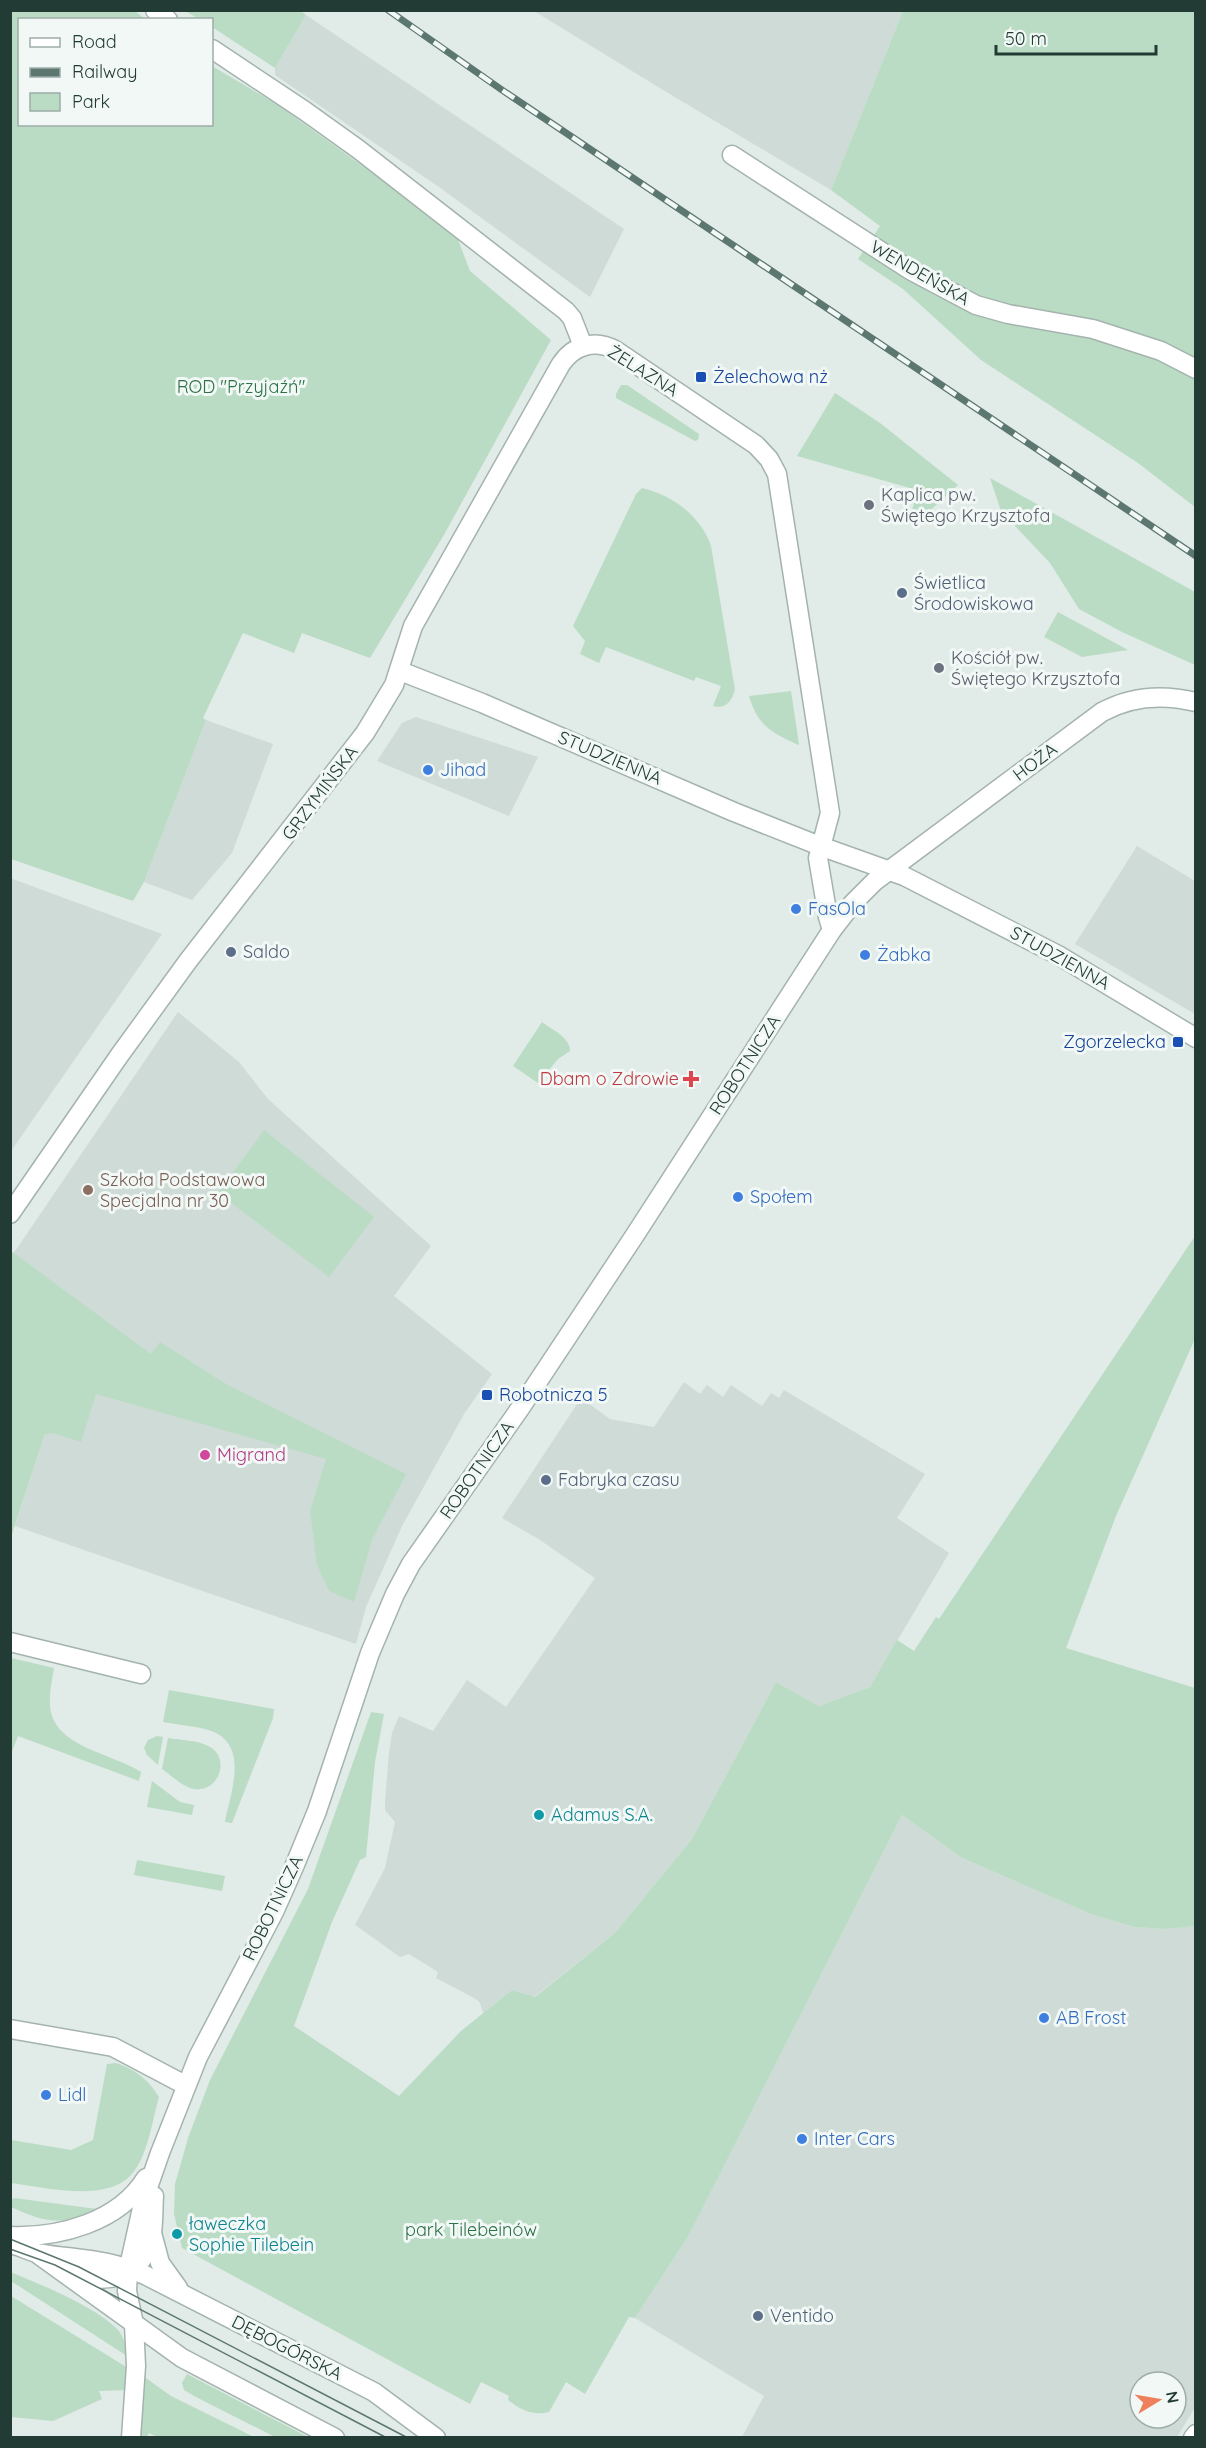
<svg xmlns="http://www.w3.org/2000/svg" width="1206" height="2448" font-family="Quicksand,sans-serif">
	<rect width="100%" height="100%" fill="#e1ebe7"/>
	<g fill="#cfdbd6" fill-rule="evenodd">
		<path d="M534,11H903L831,190L668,93Z"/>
		<path d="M306,15L624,229L590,297L439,187L275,75V68Z"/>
		<path d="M416,717L538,757L509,816L377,761L402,723Z"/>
		<path d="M206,720L273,744L232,853L192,900L144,882Z"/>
		<path d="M1137,846L1195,881V1014L1075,944Z"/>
		<path d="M10,878L162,934L11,1151H10Z"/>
		<path d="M178,1012L239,1062L268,1099L431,1246L394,1296L492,1374L464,1414L402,1526L366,1607L356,1644L15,1526L45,1434L11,1257Z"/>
		<path d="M684,1382L700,1394L707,1385L723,1397L731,1385L762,1406L771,1393L779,1398L784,1390L925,1474L897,1518L949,1553L870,1687L819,1706L776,1682L692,1839L615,1933L534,1997L512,1990L483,2013L480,2003L476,1999L436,1978L438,1972L409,1954L400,1957L355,1925L385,1868L395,1822L385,1810V1802L389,1753L392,1733L399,1716L433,1731L467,1680L506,1707L595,1578L537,1538L502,1518L581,1398L610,1419L654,1427Z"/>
		<path d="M902,1815L962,1858L1091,1914L1134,1927L1166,1929L1195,1926L1196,2406L1177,2437H742L764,2396L635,2318L689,2235ZM1140,2382H1176V2418H1140Z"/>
	</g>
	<g fill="#badcc4">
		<path d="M299,10L306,15L275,68L212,27V20L199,19L185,11Z"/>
		<path d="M11,11H135L145,19L20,20V124H212V66L278,105L382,180L457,237L470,271L551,340L445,533L370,658L302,633L294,653L243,633L203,718L206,720L144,882L133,901L11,859Z"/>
		<path d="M903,11H1195V507L1138,463L981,360L903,289L858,259L880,226L831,190Z"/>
		<path d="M621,385H627L699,434L698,440L695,441L616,398V394Z"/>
		<path d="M835,393L880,423L958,485L922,518L910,519L917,490L797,456Z"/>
		<path d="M990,478L1195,592V665L1122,632L1079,609L1050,563L1001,511Z"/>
		<path d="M642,488C672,495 701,516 711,546L735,690C731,702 726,709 713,706L721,686L696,677L694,681L606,647L599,663L580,654L585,641L573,626L636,494Z"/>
		<path d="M1058,612L1128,650L1082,657L1044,637Z"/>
		<path d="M791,691L799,744L798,745C771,732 758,726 749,696Z"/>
		<path d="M542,1022C552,1030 570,1037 570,1051L558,1059L538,1083L513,1066Z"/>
		<path d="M264,1130L374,1217L329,1277L218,1193Z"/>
		<path d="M1195,1236V1341H1194L1116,1516L1066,1648L1195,1688V1926L1166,1929L1134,1927L1091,1914L962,1858L902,1815L689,2235L635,2318L629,2317L585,2394L566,2382L549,2412C533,2416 521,2410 508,2400L509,2396L481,2382L470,2404L182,2248L174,2214L175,2184L188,2138L210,2080L308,1889L371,1712L384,1714L375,1762L366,1857L360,1860L332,1922L294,2026L399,2096L461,2031L512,1990L535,1997L615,1933L692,1839L776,1682L819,1706L870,1687L897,1640L914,1651L936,1617L939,1619Z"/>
		<path d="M11,1251L151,1354L160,1342L226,1384L406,1474L372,1540L354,1602L329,1591L317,1565L310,1511L326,1459L96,1394L81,1442L53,1433L45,1434L11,1537Z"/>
		<path d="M11,1658L54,1668C52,1680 49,1693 50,1706C53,1747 112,1753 141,1772L139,1781L18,1736L11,1754Z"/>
		<path d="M169,1690L274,1709L273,1718L232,1823L225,1822C230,1794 249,1748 214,1732C199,1726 179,1725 163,1722Z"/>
		<path d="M157,1736L163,1737L158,1765L147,1755L144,1748L148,1740Z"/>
		<path d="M168,1738C180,1740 199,1740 210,1747C231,1759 218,1793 194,1789C183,1787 172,1776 162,1769Z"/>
		<path d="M152,1781L180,1802L194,1805L192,1815L147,1807Z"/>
		<path d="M137,1860L225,1876L222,1891L134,1875Z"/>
		<path d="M116,2063C136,2070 148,2079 159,2097C152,2121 148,2156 131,2175C106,2203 43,2187 11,2183V2140L71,2150L93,2140L107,2064Z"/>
		<path d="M14,2198L97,2209C61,2226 46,2223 11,2207V2200Z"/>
		<path d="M10,2272C40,2284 96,2307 118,2330C124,2337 126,2346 127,2356L11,2281Z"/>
		<path d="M11,2296L128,2368L129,2390L99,2391L102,2399L53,2421L11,2417Z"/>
		<path d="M187,2374L308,2437H275L194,2396L184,2390L182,2383Z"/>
		<path d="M143,2376L171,2396L254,2437L159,2438L149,2433L147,2437L136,2438Z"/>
	</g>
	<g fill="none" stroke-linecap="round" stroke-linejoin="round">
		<g stroke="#a4b3ae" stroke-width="21">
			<g id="minor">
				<path d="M155,10L168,20"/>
				<path d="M212,49L305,111L358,149L566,311L572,318L583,346"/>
				<path d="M732,155L910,270L976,305L1008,314L1093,329L1161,351L1196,369"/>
				<path d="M400,671L482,703L734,812L820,846L904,876L1058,955L1196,1038"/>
				<path d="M10,1214L119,1056L188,961L365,733L394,685L413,626L561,364C574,345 595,339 615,350L756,445L769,459L777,474L830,813L818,858L828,917L832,930"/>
				<path d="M10,1642L141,1674"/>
				<path d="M10,2029L113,2047L185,2085"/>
				<path d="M131,2438L136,2366L134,2324"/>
				<path d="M1193,2438L1196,2434"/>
			</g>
		</g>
		<g stroke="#a4b3ae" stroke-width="21">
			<g id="tertiary">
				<path d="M152,2233L160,2263L178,2288"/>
				<path d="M10,2236C59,2238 119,2222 146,2178"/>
				<path d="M10,2244C20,2246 28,2251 38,2253C79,2260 105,2258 145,2275L374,2392L436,2438"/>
				<path d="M39,2255L182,2358L335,2438"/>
				<path d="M74,2273C107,2286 142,2277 151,2238C154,2225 153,2210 154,2196"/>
				<path d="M134,2324L127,2291L128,2271L144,2199L160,2153L198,2057L274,1912L294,1867L317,1811L370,1653L395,1594L411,1564L521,1407L635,1235L832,930L853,903L875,881L1102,712C1131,696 1163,694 1196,702"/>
			</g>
		</g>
		<use href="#minor" stroke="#fff" stroke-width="18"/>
		<use href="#tertiary" stroke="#fff" stroke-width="18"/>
		<g stroke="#5c7770" stroke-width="1.5">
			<path d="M10,2239L79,2267L408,2438"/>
			<path d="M10,2249L55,2265L387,2438"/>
		</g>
		<g stroke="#5c7770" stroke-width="7">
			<path id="rail" d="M388,10L502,90L1196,556"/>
		</g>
		<use href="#rail" stroke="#f1f8f5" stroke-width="4.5" stroke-dasharray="14" stroke-linecap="butt"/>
	</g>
	<g fill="#1a4fb4" stroke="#f1f8f5" stroke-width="2">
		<rect x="695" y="371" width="12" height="12" rx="3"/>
		<rect x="1172" y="1036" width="12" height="12" rx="3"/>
		<rect x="481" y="1389" width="12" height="12" rx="3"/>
	</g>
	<g fill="#6b7280" stroke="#f1f8f5" stroke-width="2">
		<circle cx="869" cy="505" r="6"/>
		<circle cx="939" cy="668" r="6"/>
	</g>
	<g fill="#5c6f8a" stroke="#f1f8f5" stroke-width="2">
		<circle cx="902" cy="593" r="6"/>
		<circle cx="231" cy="952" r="6"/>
		<circle cx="546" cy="1480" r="6"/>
		<circle cx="758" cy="2316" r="6"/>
	</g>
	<g fill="#3f7fe0" stroke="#f1f8f5" stroke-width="2">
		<circle cx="428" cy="770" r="6"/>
		<circle cx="796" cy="909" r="6"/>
		<circle cx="865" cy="955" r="6"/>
		<circle cx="738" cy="1197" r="6"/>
		<circle cx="1044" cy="2018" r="6"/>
		<circle cx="46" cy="2095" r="6"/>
		<circle cx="802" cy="2139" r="6"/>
	</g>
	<path fill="#e0444e" stroke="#f1f8f5" stroke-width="2" d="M688 1070h6v6h6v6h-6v6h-6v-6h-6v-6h6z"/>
	<circle fill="#8d6e63" stroke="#f1f8f5" stroke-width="2" cx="88" cy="1190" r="6"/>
	<circle fill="#d1479c" stroke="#f1f8f5" stroke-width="2" cx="205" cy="1455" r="6"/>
	<g fill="#0f9aa8" stroke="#f1f8f5" stroke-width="2">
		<circle cx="539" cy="1815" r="6"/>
		<circle cx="177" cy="2234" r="6"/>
	</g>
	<g text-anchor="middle" stroke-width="6" stroke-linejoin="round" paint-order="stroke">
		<g font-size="18" fill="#223b35" stroke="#f1f8f5">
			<text transform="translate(920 273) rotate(30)" y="6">WENDEŃSKA</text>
			<text transform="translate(643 371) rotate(32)" y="6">ŻELAZNA</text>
			<text transform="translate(610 758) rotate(23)" y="6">STUDZIENNA</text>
			<text transform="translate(1035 762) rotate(-37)" y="6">HOŻA</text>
			<text transform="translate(320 793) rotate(-53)" y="6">GRZYMIŃSKA</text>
			<text transform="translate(1060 958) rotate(29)" y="6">STUDZIENNA</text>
			<text transform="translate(745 1065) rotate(-57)" y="6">ROBOTNICZA</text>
			<text transform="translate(477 1470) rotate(-55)" y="6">ROBOTNICZA</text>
			<text transform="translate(273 1908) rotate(-64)" y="6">ROBOTNICZA</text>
			<text transform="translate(287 2348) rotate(27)" y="6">DĘBOGÓRSKA</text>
		</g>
		<g font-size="18" fill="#164399" stroke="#f1f8f5" text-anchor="start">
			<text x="713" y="383">Żelechowa nż</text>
			<text x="1166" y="1048" text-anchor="end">Zgorzelecka</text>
			<text x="499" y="1401">Robotnicza 5</text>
		</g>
		<g font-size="18" fill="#2d7148" stroke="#f1f8f5">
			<text x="241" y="393">ROD "Przyjaźń"</text>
			<text x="471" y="2236">park Tilebeinów</text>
		</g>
		<g font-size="18" fill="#5b616d" stroke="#f1f8f5" text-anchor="start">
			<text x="881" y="501">Kaplica pw.<tspan x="881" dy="21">Świętego Krzysztofa</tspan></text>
			<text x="951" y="664">Kościół pw.<tspan x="951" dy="21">Świętego Krzysztofa</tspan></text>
		</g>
		<g font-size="18" fill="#4e5e75" stroke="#f1f8f5" text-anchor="start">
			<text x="914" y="589">Świetlica<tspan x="914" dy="21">Środowiskowa</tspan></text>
			<text x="243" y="958">Saldo</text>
			<text x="558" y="1486">Fabryka czasu</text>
			<text x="770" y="2322">Ventido</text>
		</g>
		<g font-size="18" fill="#366cbe" stroke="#f1f8f5" text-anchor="start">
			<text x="440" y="776">Jihad</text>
			<text x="808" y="915">FasOla</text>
			<text x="877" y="961">Żabka</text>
			<text x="750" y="1203">Społem</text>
			<text x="1056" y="2024">AB Frost</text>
			<text x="58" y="2101">Lidl</text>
			<text x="814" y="2145">Inter Cars</text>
		</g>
		<g font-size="18" fill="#be3a42" stroke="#f1f8f5" text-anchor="end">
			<text x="679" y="1085">Dbam o Zdrowie</text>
		</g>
		<g font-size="18" fill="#785e54" stroke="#f1f8f5" text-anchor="start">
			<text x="100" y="1186">Szkoła Podstawowa<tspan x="100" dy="21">Specjalna nr 30</tspan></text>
		</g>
		<g font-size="18" fill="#b23c85" stroke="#f1f8f5" text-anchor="start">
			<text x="217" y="1461">Migrand</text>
		</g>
		<g font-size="18" fill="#0d838f" stroke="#f1f8f5" text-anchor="start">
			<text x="551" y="1821">Adamus S.A.</text>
			<text x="189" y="2230">ławeczka<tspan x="189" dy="21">Sophie Tilebein</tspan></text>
		</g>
	</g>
	<rect width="1206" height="2448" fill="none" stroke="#223b35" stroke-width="24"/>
	<rect x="18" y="18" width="195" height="108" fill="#f1f8f5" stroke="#9eaca8" stroke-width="1.5"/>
	<rect x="30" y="38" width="30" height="9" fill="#ffffff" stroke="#9eaca8" stroke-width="1.5"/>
	<text x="72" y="48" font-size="18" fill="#223b35">Road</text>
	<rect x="30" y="68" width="30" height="9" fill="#5c7770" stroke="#9eaca8" stroke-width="1.5"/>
	<text x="72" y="78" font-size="18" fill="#223b35">Railway</text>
	<rect x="30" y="93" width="30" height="18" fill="#badcc4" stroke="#9eaca8" stroke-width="1.5"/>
	<text x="72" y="108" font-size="18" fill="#223b35">Park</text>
	<g transform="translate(1158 2400) rotate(79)"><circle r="28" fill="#f1f8f5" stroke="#9eaca8" stroke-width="1.5"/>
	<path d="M0-4.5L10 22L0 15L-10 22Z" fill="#ee815c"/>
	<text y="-9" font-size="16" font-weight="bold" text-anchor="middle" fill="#223b35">N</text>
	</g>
	<path d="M996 45v9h160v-9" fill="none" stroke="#223b35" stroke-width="3"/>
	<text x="1005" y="45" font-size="18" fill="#223b35" stroke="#f1f8f5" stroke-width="4.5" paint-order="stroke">50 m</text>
</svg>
